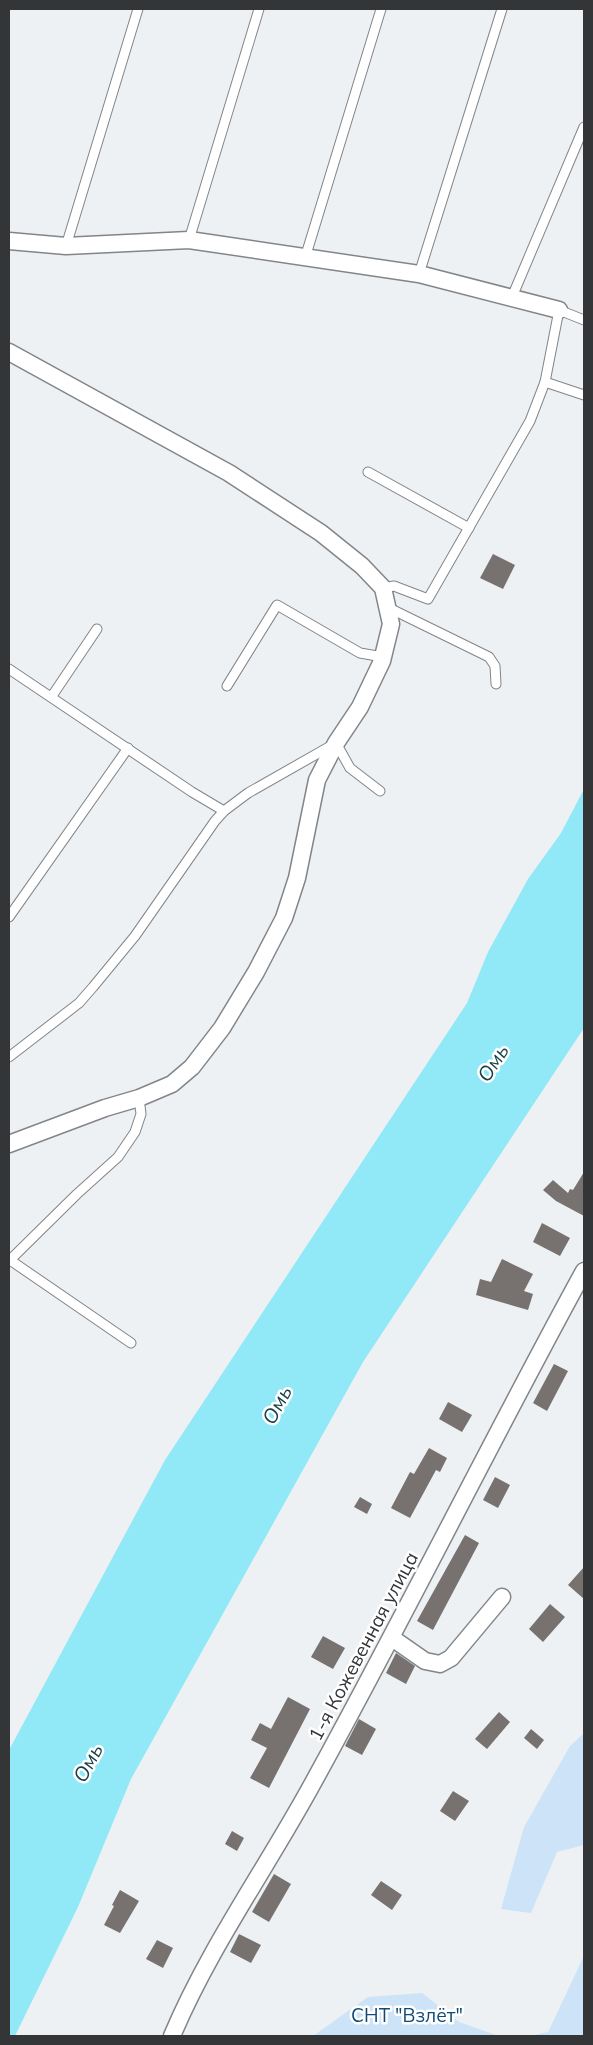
<svg xmlns="http://www.w3.org/2000/svg" width="593" height="2045" font-family="Mulish,sans-serif">
	<rect width="100%" height="100%" fill="#edf1f4"/>
	<g fill="#cce3f8">
		<path d="M584,1733V1845L557,1852L531,1913L501,1909L524,1827L570,1746Z"/>
		<path d="M584,1956V2036H529L548,2032Z"/>
		<path d="M422,1993L459,2022L499,2036H313L368,1997Z"/>
	</g>
	<path fill="#91e9f7" d="M584,789V1028L363,1362L131,1779L78,1907L15,2036H9V1750L165,1460L467,1003L488,952L528,879L561,833Z"/>
	<g fill="#777270">
		<path d="M493,554L515,565L503,589L480,578Z"/>
		<path d="M584,1172V1216L556,1201L543,1190L553,1180L568,1193L570,1189L573,1190Z"/>
		<path d="M542,1223L570,1238L560,1256L533,1242Z"/>
		<path d="M502,1259L533,1274L524,1291L533,1294L528,1310L476,1295L480,1279L491,1282Z"/>
		<path d="M554,1364L568,1371L547,1411L533,1403Z"/>
		<path d="M448,1402L472,1415L462,1432L439,1419Z"/>
		<path d="M429,1448L447,1458L440,1472L436,1470L410,1518L391,1508L410,1472L414,1474Z"/>
		<path d="M495,1477L510,1485L498,1508L483,1500Z"/>
		<path d="M360,1497L372,1504L367,1514L354,1507Z"/>
		<path d="M465,1535L479,1543L433,1630L417,1621Z"/>
		<path d="M584,1567V1599L568,1585Z"/>
		<path d="M550,1604L565,1617L543,1642L529,1629Z"/>
		<path d="M323,1636L345,1648L333,1669L311,1657Z"/>
		<path d="M396,1653L415,1666L406,1684L386,1673Z"/>
		<path d="M288,1697L310,1709L269,1788L250,1778L267,1748L251,1740L260,1723L271,1729Z"/>
		<path d="M499,1712L510,1722L487,1749L475,1739Z"/>
		<path d="M359,1719L376,1729L362,1755L345,1746Z"/>
		<path d="M531,1729L544,1740L537,1749L524,1738Z"/>
		<path d="M453,1791L469,1801L455,1821L440,1811Z"/>
		<path d="M232,1831L244,1838L237,1851L225,1844Z"/>
		<path d="M274,1874L291,1884L269,1922L252,1912Z"/>
		<path d="M381,1881L402,1895L392,1910L371,1895Z"/>
		<path d="M120,1890L139,1901L120,1933L104,1925L114,1906L112,1905Z"/>
		<path d="M239,1934L261,1945L251,1963L230,1952Z"/>
		<path d="M157,1940L173,1948L163,1968L146,1959Z"/>
	</g>
	<g fill="none" stroke-linecap="round" stroke-linejoin="round">
		<g stroke="#828589" stroke-width="11">
			<g id="service">
				<path d="M189,240L259,9"/>
				<path d="M66,246L138,9"/>
				<path d="M305,258L381,9"/>
				<path d="M419,274L502,9"/>
				<path d="M512,297L584,127"/>
				<path d="M545,382L584,395"/>
				<path d="M368,472L469,528"/>
				<path d="M383,588L394,586L428,599L530,421L545,382L559,310L584,320"/>
				<path d="M387,607L489,657L495,666L496,684"/>
				<path d="M9,669L192,792L224,811"/>
				<path d="M227,686L277,605L360,653L383,657"/>
				<path d="M52,696L97,629"/>
				<path d="M9,917L128,748"/>
				<path d="M9,1057L79,1003L93,987L135,936L215,821L224,811L248,793L336,743L350,768L380,791"/>
				<path d="M10,1260L131,1343"/>
				<path d="M9,1261L77,1194L118,1157L135,1132L141,1114L139,1098"/>
			</g>
		</g>
		<g stroke="#828589" stroke-width="19">
			<g id="minor">
				<path d="M9,241L66,246L189,240L419,274L559,310"/>
				<path d="M9,352L229,473L321,533L362,566L383,588L391,624L382,661L360,707L336,743L317,780L297,878L284,918L256,972L222,1028L192,1067L172,1084L139,1098L105,1108L9,1144"/>
				<path d="M392,1638L425,1661L440,1664L451,1658L502,1597"/>
				<path d="M172,2036C210,1946 268,1866 314,1781C407,1612 492,1439 584,1271"/>
			</g>
		</g>
		<use href="#service" stroke="#fff" stroke-width="9"/>
		<use href="#minor" stroke="#fff" stroke-width="16"/>
	</g>
	<g text-anchor="middle" stroke-width="5" stroke-linejoin="round" paint-order="stroke">
		<g font-size="19" fill="#343537" stroke="#fff">
			<text transform="translate(363 1646) rotate(-62)" y="7">1-я Кожевенная улица</text>
		</g>
		<g font-size="19" fill="#0d4b76" stroke="#fff">
			<text x="407" y="2022">СНТ "Взлёт"</text>
		</g>
		<g font-size="20" font-style="italic" fill="#184247" stroke="#fff">
			<text transform="translate(493 1063) rotate(-57)" y="7">Омь</text>
			<text transform="translate(277 1405) rotate(-62)" y="7">Омь</text>
			<text transform="translate(88 1763) rotate(-62)" y="7">Омь</text>
		</g>
	</g>
	<rect width="593" height="2045" fill="none" stroke="#343537" stroke-width="20"/>
</svg>
